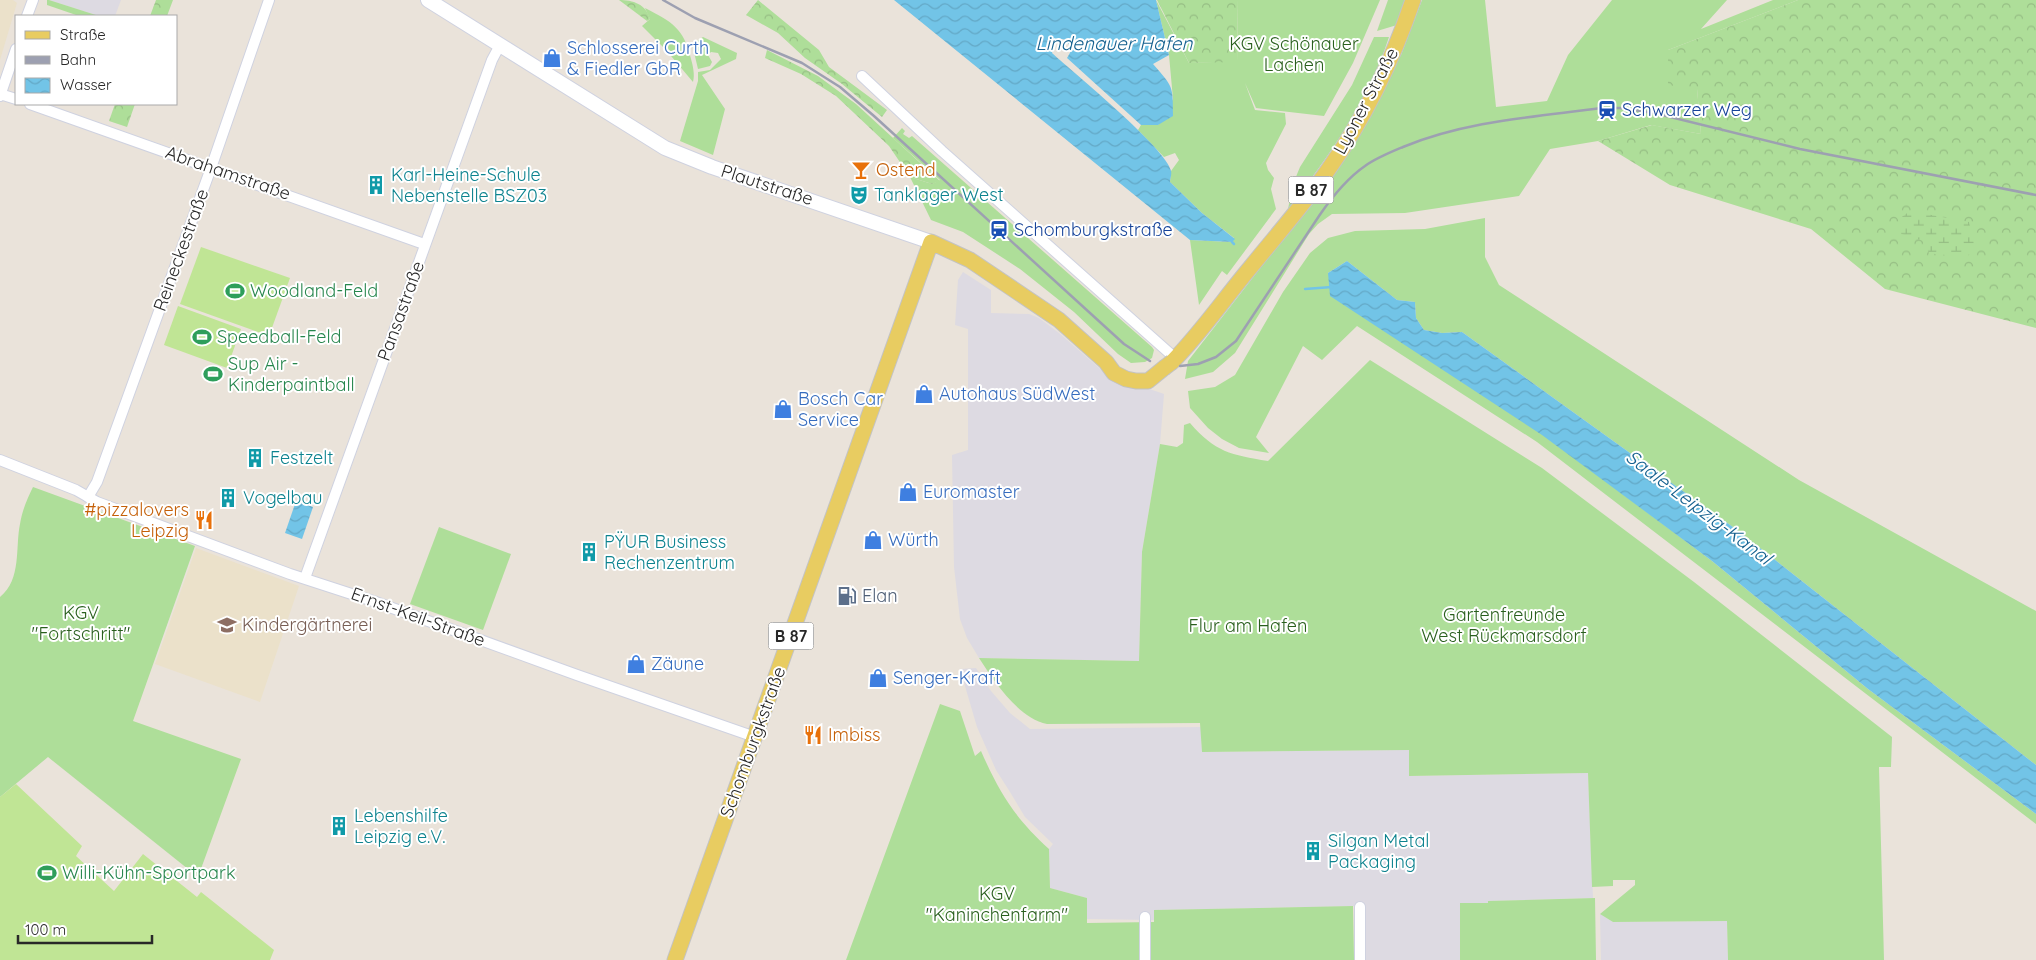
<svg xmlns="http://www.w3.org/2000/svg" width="2036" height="960" font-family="Quicksand,sans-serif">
	<defs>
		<pattern id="forest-crowns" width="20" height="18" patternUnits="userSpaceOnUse" patternTransform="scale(1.25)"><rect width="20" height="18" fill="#aede99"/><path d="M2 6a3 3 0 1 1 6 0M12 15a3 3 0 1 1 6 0" fill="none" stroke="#96be84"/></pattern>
		<pattern id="wetland-marsh" width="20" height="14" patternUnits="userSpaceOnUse" patternTransform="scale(1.25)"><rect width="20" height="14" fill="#aede99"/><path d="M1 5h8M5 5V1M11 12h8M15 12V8" fill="none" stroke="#96be84"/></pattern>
		<pattern id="water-waves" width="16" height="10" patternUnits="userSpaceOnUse" patternTransform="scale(1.25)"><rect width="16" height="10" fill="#72c4e7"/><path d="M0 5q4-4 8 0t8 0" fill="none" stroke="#63a8c6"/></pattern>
	</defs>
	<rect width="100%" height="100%" fill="#eae3da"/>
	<g fill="#dddae2">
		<path d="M49,0H121L115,16H99Z"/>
		<path d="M963,272L991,290V313L1029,314L1039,318L1059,333L1106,374L1164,394L1160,444L1142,552L1139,661L979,658L967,638L960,619L954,567L952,455L968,450V329L955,325L958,280Z"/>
		<path d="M976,668L991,691L1010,713L1030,729L1201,727L1202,752L1409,750L1410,776L1588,773L1593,898L1488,901V903H1460V960H1363V906L1155,910V920L1087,919V898L1050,888L1049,849L1053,844L1025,817L1010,792L996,770L977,727L960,669Z"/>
		<path d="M1600,914L1613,922L1727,921L1728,960H1601Z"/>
	</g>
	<g fill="#ebe1ca">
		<path d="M0,0H13L17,3L0,60Z"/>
		<path d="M196,548L299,586L260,702L155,664Z"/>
	</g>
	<g fill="#aede99">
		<path d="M47,0H49L99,16H79L47,5Z"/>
		<path d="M1156,0L1189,63L1237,61L1238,0H1380L1353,63L1324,116L1256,108L1245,83L1255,110L1285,113L1286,124L1266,163L1268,170L1274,178L1271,189L1276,209L1227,275L1222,271L1199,305L1190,240L1232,242L1234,238L1202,213L1170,182L1171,171L1179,160L1175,153L1164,157L1138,130L1141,125H1158L1173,99L1169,55Z"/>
		<path d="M1388,0H1406L1397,25L1377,31Z"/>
		<path d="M1422,0H1485L1496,107L1547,101L1568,55L1612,0H1727L1701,29L1773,0H1798L1668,50L1697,88L1701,134L1651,125L1598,141L1550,149L1519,196L1405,213L1332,214L1318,224L1309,234L1235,353L1213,372L1185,379L1188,361L1328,181L1401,55Z"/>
		<path d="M645,8C672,22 684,28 691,59C693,66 695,75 693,82L666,50L642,26L650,19Z"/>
		<path d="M703,37L737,53L736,59L702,75L725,109L713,155L680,141L698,81V72L710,70L721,59L718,53L711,52L708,55L712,62L710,66L698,69L692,44Z"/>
		<path d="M1374,37H1389C1368,102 1329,156 1288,209L1293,184L1300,167L1352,85Z"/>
		<path d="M902,128L905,131L903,134L909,138L912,136L1152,347L1154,350L1152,358L1145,362L1131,363L1118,354L1074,312L1020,269L963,232L931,220L910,177L932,184L940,180L893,138Z"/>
		<path d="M1485,218V257L1499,285L1799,480L2036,611V765L1737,530L1462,332L1442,333L1424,330L1416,318L1415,302L1397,300L1347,261L1328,273L1712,561L1868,689L2036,814V824L1537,442L1357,326L1322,360L1303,346L1256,437L1269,453L1239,448L1222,439L1208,428L1190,408L1188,391L1215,387L1235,375L1283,292L1310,253L1328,238L1355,231L1425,229Z"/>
		<path d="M1370,360L1542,468L1694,582L1892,737L1891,767H1879L1884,960H1728L1727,921L1613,922L1600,914L1635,885V880H1613V886L1592,887L1588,773L1409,776V750L1202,752L1200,723L1047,724C1018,718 994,681 979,658L1139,661L1142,552L1160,444L1177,447L1183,443L1184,425L1190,423C1215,452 1231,455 1268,461Z"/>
		<path d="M33,487L195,546L133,721L241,759L198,877L48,757L0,797V597C22,579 15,548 20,524C22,511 27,499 33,487Z"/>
		<path d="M439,527L511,554L483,630L410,604Z"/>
		<path d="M940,704L960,711L975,756L981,751C1000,794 1015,818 1049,849L1050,888L1087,898V923L1154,922V910L1353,906L1354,960H846Z"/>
		<path d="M1595,898L1596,960H1460V903H1488V901Z"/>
	</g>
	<g fill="url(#forest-crowns)">
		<path d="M156,0H173L167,16H150Z"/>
		<path d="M619,0C633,0 646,4 650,19L647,21Z"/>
		<path d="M758,0L819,50L829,67L887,110L882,117L842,84L805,58L778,33L746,15Z"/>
		<path d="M1157,0H1238L1237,62L1189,63Z"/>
		<path d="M1798,0H2036V328L1885,289L1811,229L1670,185L1598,141L1652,125L1701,134L1697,89L1668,85V50Z"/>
		<path d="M767,50L818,76L856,104L940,181L932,184L910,177L889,146L836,96L801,74L765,58Z"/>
		<path d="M115,104H135L127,127L109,121Z"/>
	</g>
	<path fill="url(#wetland-marsh)" d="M1910,211L1969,222L1974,244L1970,255L1953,257L1929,253L1924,241L1901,234L1899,219Z"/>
	<g fill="#c0e595">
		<path d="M201,247L290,278L269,336L180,304Z"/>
		<path d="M178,306L241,329L227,368L164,345Z"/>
		<path d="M16,784L82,846L76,856L114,891L143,854L197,897L201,892L274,950L270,960H0V797Z"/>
	</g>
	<g fill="url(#water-waves)">
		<path d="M894,0H1156L1169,55L1153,64C1173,87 1173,85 1173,116L1158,125H1141L1067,58L1071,51V46L1063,39L1055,41L1052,53C1074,73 1167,149 1171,171C1172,174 1170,179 1170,182L1202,213L1235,239L1232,242L1190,240Z"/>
		<path d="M1347,261L1397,300L1415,302L1416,318L1424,330L1442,333L1462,332L1737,530L2036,765V814L1868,689L1712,561L1542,435L1330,296L1328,273Z"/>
		<path d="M296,501L313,507L302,539L285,533Z"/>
	</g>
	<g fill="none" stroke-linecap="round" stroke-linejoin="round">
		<g stroke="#72c4e7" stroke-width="2.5">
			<path d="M1232,242L1234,244"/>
			<path d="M1305,289L1332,287"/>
		</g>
		<g stroke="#cfd2e0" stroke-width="12">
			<g id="minor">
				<path d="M27,16L33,0"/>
				<path d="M862,76L942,151L1175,358"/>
				<path d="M0,94L16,99"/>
				<path d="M0,96L16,49"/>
				<path d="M30,104L424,244"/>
				<path d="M0,460L76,490L97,502L290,574L373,601L577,675L755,737"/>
				<path d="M88,497L97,482L211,168L269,0"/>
				<path d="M305,578L492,60L500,45"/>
				<path d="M1360,907V960"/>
				<path d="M1145,917V960"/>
			</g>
		</g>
		<g stroke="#cfd2e0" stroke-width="16">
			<path id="secondary" d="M428,0L665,148L712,167L931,242"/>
		</g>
		<g stroke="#c3c3c3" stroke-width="17">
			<g id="primary">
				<path d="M1172,362C1200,334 1224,299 1250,268C1276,236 1304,204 1328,170C1364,119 1393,59 1413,0"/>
				<path d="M675,960L931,242L970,260L1059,320L1106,362L1114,373L1126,379L1136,381H1148L1164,368"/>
			</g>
		</g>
		<use href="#minor" stroke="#fff" stroke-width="10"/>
		<use href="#secondary" stroke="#fff" stroke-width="14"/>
		<use href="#primary" stroke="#e8cc61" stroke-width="15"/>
		<g stroke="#9da0b1" stroke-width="2.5">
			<path d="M663,0L695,18L802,63L840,87L874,116L1124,344L1150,361"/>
			<path d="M1180,366L1198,364L1216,357L1236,341L1319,216C1332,197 1346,179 1365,166C1376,158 1391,152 1403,147C1466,121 1534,117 1601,108H1620L1654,113L1800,149L2036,195"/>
		</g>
		<g stroke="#c3c3c3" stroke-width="17" stroke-linecap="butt">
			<path id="primary-bridge" d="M1164,368L1172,362"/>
		</g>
		<use href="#primary-bridge" stroke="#e8cc61" stroke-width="15"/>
	</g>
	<defs>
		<g id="shop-bare" transform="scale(1.5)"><path d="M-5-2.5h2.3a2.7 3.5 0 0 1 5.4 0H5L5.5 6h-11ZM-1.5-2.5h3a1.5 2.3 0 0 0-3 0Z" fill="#3f7fe0" stroke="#fff" stroke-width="2.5" paint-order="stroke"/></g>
		<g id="station-bare" transform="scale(1.5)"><path d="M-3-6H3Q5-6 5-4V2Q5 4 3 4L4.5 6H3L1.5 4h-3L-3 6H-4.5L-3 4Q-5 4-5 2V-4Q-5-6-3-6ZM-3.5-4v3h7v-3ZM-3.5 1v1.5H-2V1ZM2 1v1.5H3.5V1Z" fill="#1a4fb4" stroke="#fff" stroke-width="2.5" paint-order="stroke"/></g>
		<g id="bar-bare" transform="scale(1.5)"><path d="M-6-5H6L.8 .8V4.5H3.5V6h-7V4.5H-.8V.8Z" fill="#e8710a" stroke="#fff" stroke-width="2.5" paint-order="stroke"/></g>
		<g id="building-bare" transform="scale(1.5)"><path d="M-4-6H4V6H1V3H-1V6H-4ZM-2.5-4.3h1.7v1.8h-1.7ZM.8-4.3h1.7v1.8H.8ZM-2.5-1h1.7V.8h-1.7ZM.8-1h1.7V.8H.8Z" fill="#0f9aa8" stroke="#fff" stroke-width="2.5" paint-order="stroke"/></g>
		<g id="theatre-bare" transform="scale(1.5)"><path d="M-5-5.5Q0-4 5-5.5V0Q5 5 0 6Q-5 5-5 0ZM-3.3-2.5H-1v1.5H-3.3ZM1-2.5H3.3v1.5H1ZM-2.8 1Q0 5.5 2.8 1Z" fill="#0f9aa8" stroke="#fff" stroke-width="2.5" paint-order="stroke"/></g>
		<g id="stadium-bare" transform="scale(1.5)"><path d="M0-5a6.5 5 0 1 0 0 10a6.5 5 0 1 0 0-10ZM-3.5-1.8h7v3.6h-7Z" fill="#2e9e5b" stroke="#fff" stroke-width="2.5" paint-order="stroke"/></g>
		<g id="restaurant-bare" transform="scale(1.5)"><path d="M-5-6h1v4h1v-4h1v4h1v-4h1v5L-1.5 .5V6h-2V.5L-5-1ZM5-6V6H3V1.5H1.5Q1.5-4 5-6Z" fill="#e8710a" stroke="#fff" stroke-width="2.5" paint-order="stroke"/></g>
		<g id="fuel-bare" transform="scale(1.5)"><path d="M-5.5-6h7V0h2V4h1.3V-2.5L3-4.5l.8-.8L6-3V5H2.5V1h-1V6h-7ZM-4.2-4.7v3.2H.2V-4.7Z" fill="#5c6f8a" stroke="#fff" stroke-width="2.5" paint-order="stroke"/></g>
		<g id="school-bare" transform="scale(1.5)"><path d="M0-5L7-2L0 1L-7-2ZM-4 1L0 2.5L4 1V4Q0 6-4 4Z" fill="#8d6e63" stroke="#fff" stroke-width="2.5" paint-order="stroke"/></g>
	</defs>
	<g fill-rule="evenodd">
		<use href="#shop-bare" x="552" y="58"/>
		<use href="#station-bare" x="1607" y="110"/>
		<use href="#bar-bare" x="861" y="170"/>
		<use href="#building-bare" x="376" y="185"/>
		<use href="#theatre-bare" x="859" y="195"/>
		<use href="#station-bare" x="999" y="230"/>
		<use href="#stadium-bare" x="235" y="291"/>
		<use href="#stadium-bare" x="202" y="337"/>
		<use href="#stadium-bare" x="213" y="374"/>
		<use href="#shop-bare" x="924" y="394"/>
		<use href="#shop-bare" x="783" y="409"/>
		<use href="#building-bare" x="255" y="458"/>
		<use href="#shop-bare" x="908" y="492"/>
		<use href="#building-bare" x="228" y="498"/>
		<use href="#restaurant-bare" x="204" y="520"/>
		<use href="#shop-bare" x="873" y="540"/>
		<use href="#building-bare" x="589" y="552"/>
		<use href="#fuel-bare" x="847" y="596"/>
		<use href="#school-bare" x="227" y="625"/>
		<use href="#shop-bare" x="636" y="664"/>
		<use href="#shop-bare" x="878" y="678"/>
		<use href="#restaurant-bare" x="813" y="735"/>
		<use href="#building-bare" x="339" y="826"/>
		<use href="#building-bare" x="1313" y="851"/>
		<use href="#stadium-bare" x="47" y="873"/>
	</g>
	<g text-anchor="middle" stroke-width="4" stroke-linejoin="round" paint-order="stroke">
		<g fill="#fff" stroke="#686868" stroke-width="1">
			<rect x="1288.5" y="176.5" width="45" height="27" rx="4"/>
			<rect x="768.5" y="622.5" width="45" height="27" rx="4"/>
		</g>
		<g font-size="16" font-weight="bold" fill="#282828">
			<text x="1311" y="196">B 87</text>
			<text x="791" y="642">B 87</text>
		</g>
		<g font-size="18" fill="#295f1d" stroke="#fff">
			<text x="1294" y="50">KGV Schönauer<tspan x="1294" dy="21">Lachen</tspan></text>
			<text x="81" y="619">KGV<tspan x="81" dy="21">"Fortschritt"</tspan></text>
			<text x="1504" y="621">Gartenfreunde<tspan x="1504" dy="21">West Rückmarsdorf</tspan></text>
			<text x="1248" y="632">Flur am Hafen</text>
			<text x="997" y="900">KGV<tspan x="997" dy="21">"Kaninchenfarm"</tspan></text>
		</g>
		<g font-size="18" fill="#366cbe" stroke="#fff" text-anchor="start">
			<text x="567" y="54">Schlosserei Curth<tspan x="567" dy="21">&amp; Fiedler GbR</tspan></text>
			<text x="939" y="400">Autohaus SüdWest</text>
			<text x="798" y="405">Bosch Car<tspan x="798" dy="21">Service</tspan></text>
			<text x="923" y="498">Euromaster</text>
			<text x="888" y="546">Würth</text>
			<text x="651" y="670">Zäune</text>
			<text x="893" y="684">Senger-Kraft</text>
		</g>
		<g font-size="18" fill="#282828" stroke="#fff">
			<text transform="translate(1366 101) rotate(-62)" y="6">Lyoner Straße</text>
			<text transform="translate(228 173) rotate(19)" y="6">Abrahamstraße</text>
			<text transform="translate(767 185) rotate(18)" y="6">Plautstraße</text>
			<text transform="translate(181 250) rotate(-70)" y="6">Reineckestraße</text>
			<text transform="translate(401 311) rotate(-70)" y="6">Pansastraße</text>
			<text transform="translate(418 617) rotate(20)" y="6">Ernst-Keil-Straße</text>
			<text transform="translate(753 742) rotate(-70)" y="6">Schomburgkstraße</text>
		</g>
		<g font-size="18" fill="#164399" stroke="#fff" text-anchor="start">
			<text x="1622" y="116">Schwarzer Weg</text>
			<text x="1014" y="236">Schomburgkstraße</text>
		</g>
		<g font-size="18" fill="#c56008" stroke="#fff" text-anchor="start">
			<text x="876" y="176">Ostend</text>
			<text x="189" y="516" text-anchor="end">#pizzalovers<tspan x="189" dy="21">Leipzig</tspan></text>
			<text x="828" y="741">Imbiss</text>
		</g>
		<g font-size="18" fill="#0d838f" stroke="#fff" text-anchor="start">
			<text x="391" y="181">Karl-Heine-Schule<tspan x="391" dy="21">Nebenstelle BSZ03</tspan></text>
			<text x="874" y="201">Tanklager West</text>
			<text x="270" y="464">Festzelt</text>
			<text x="243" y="504">Vogelbau</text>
			<text x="604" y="548">PŸUR Business<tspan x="604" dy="21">Rechenzentrum</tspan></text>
			<text x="354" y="822">Lebenshilfe<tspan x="354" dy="21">Leipzig e.V.</tspan></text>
			<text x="1328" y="847">Silgan Metal<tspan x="1328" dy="21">Packaging</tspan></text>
		</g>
		<g font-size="18" fill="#27864d" stroke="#fff" text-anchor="start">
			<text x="250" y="297">Woodland-Feld</text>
			<text x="217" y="343">Speedball-Feld</text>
			<text x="228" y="370">Sup Air -<tspan x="228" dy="21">Kinderpaintball</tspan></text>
			<text x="62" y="879">Willi-Kühn-Sportpark</text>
		</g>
		<g font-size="18" fill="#4e5e75" stroke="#fff" text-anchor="start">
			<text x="862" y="602">Elan</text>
		</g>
		<g font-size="18" fill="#785e54" stroke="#fff" text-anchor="start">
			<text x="242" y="631">Kindergärtnerei</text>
		</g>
		<g font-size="19" font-style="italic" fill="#15618f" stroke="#fff">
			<text x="1114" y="50">Lindenauer Hafen</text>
			<text transform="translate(1699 507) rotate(37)" y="7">Saale-Leipzig-Kanal</text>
		</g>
	</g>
	<rect x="15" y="15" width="162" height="90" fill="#ffffff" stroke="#a9a9a9"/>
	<rect x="25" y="31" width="25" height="8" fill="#e8cc61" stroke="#a9a9a9"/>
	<text x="60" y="40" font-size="15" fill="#282828">Straße</text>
	<rect x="25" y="56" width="25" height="8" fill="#9da0b1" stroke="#a9a9a9"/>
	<text x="60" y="65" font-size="15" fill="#282828">Bahn</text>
	<rect x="25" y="78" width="25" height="15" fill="url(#water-waves)" stroke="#a9a9a9"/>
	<text x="60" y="90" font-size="15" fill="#282828">Wasser</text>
	<path d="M18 935v8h134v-8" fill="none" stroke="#282828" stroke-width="2.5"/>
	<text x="25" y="935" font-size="15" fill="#282828" stroke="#ffffff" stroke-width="4" paint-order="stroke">100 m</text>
</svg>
